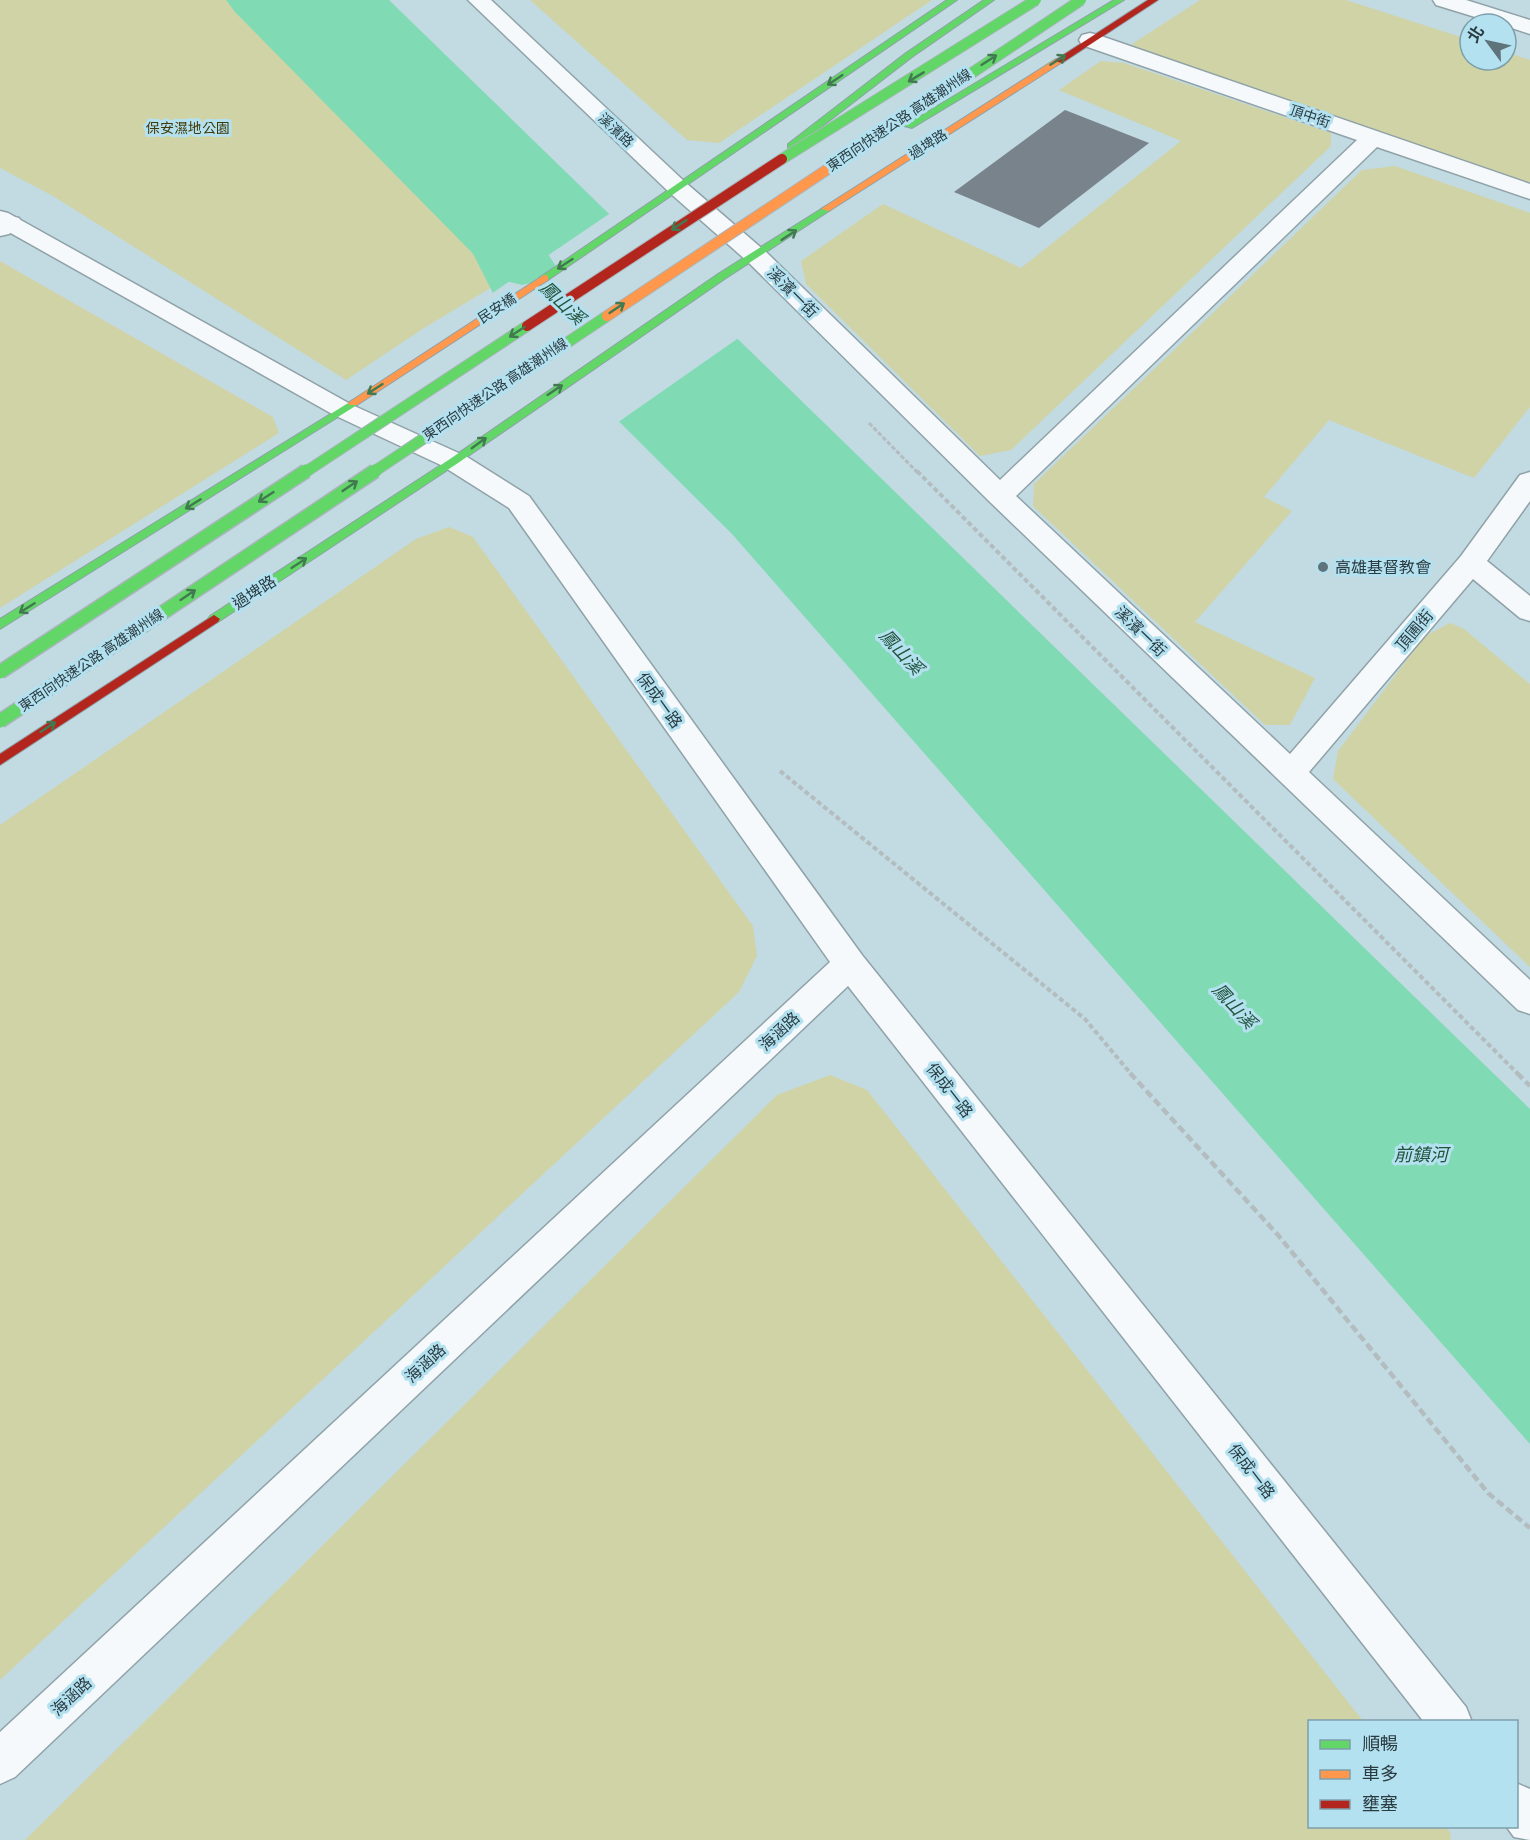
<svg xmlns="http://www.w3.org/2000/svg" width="1530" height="1840" font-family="'Source Sans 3','Noto Sans TC',sans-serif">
	<rect width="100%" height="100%" fill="#c2dae2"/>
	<g fill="#d0d3a5">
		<path d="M0,0H243L507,278L424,328L346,380L53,196L0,168Z"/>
		<path d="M530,0H932L719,143L687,140Z"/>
		<path d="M1200,0H1346L1470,40V60H1506V52L1530,60V183L1142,51L1132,44Z"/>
		<path d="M1101,61L1124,63L1331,133V146L1011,450L980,456L806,284L801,261L883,204L1021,268L1181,141L1059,90Z"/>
		<path d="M1395,166L1530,213V407L1474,478L1329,420L1264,497L1292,511L1195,622L1315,678L1290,725H1265L1033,506L1034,484L1362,170Z"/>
		<path d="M0,261L273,417L279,433L0,608Z"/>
		<path d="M449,527L473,537L753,926L757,956L739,992L0,1680V825L416,539Z"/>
		<path d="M1450,623L1464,629L1530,684V967L1333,779L1338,751L1425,636Z"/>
		<path d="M830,1075L867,1090L1363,1721L1310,1722V1826L1445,1827L1450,1832L1451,1840H25L777,1095Z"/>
	</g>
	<path fill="#80dab4" d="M266,0H389L1530,1109V1444L732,534L496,299L434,177L312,81Z"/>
	<path fill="#c2dae2" d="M612,212L740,337L617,423L494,301L491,294Z"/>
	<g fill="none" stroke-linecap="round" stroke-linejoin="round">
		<path fill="#80dab4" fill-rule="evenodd" d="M226,0H288L546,251L555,265L546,279L522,285L498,279L235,12Z"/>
	</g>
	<path fill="#78838c" d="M1065,110L1149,143L1039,228L954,192Z"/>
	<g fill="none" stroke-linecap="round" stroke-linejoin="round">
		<g stroke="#8fa2a8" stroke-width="3">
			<path id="lane" d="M0,211L8,213L352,405L463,455L466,461L463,467L454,469L445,467L334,415L0,227Z"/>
		</g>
		<g stroke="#8fa2a8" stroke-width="3">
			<g id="street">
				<path d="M468,0H491L686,183L765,251L1000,480L1357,140L1082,45L1079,40L1082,35L1090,33L1098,35L1530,184V199L1377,147L1016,496L1290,754L1461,556L1520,475L1530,472V501L1487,561L1530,596V621L1520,618L1473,579L1309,772L1530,980V1014L1518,1010L990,502L747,261L670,193Z"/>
				<path d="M1433,0H1466L1530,20V34L1506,26V24H1498L1436,5Z"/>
				<path d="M10,216L19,218L22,223L9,234L0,236V219Z"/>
				<path d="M454,452L464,455L529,496L862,955L1466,1707L1472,1722H1424L848,986L15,1777L0,1784V1732L830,962L509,508L444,467L440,461L444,455Z"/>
				<path d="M1516,1783L1530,1789V1840L1514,1837L1506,1826H1516Z"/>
			</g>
		</g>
		<g stroke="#8fa2a8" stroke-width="2">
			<g id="fast">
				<path d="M947,0H957L548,280L544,281L539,278Z"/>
				<path d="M984,0H994L912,57L794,148H788V144L906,53Z"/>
				<path d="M1114,0H1124L912,128L904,126Z"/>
				<path d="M826,206L831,209L829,211L726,278L458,463L218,622H210L208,619L210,616L450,459L718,274Z"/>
				<path d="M353,400L358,403L357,405L0,629V619Z"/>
			</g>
		</g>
		<g stroke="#8fa2a8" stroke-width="2">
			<g id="slow">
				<path d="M1056,59L1064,61L829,211L821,209Z"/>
				<path d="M544,275L548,276V280L357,405H349L348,403Z"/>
			</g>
		</g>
		<g stroke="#8fa2a8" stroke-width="2">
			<g id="jam">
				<path d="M1148,0H1158L1062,63L1054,61Z"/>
				<path d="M214,615L220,619L218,622L0,765V754Z"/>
			</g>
		</g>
		<path stroke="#b3bcbe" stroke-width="3" stroke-dasharray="4.5 2" stroke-linecap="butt" d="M869,423L918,473"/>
		<g stroke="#b3bcbe" stroke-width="4" stroke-dasharray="5 3" stroke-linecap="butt">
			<path d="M917,471L1518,1074"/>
			<path d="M780,771L1085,1019L1131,1074"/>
		</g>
		<g stroke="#b3bcbe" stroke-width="4.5" stroke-dasharray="8 4" stroke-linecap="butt">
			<path d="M1130,1073L1278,1235L1488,1493L1530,1528"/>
			<path d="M1517,1073L1530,1086"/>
		</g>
		<use href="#lane" fill="#f6f9fb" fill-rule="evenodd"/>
		<use href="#street" fill="#f6f9fb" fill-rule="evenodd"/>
		<use href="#fast" fill="#63d668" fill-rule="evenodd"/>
		<use href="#slow" fill="#ff974d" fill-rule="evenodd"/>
		<use href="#jam" fill="#b3261e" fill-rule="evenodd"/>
		<g stroke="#a8b5ba" stroke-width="12" stroke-linecap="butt">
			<g id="fast-bridge-far1">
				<path d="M903,119L1081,0"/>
				<path d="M782,159L1036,0"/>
				<path d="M304,473L527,326"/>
				<path d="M372,473L607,316"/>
			</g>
		</g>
		<g stroke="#a8b5ba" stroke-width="16" stroke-linecap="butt">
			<g id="fast-bridge">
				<path d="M0,672L306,471"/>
				<path d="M0,721L375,471"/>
			</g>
		</g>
		<g stroke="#a8b5ba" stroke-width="12" stroke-linecap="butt">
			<path id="slow-bridge" d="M607,316L903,119"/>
		</g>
		<g stroke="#a8b5ba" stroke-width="12" stroke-linecap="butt">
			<path id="jam-bridge" d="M527,326L782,159"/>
		</g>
		<use href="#fast-bridge-far1" stroke="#63d668" stroke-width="10"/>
		<use href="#fast-bridge" stroke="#63d668" stroke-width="13"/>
		<use href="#slow-bridge" stroke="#ff974d" stroke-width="10"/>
		<use href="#jam-bridge" stroke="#b3261e" stroke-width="10"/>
	</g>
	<defs><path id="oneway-shaft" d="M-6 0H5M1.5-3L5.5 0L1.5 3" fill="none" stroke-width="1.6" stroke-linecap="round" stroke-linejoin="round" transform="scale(1.5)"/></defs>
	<g stroke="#417a51">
		<use href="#oneway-shaft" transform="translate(989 60) rotate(-33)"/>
		<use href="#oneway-shaft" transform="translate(1058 60) rotate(-32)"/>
		<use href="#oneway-shaft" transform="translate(916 77) rotate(149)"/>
		<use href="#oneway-shaft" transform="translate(835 80) rotate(146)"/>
		<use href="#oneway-shaft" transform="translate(679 225) rotate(147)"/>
		<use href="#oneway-shaft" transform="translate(789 235) rotate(-33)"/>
		<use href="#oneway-shaft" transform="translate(565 264) rotate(147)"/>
		<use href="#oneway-shaft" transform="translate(617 308) rotate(-34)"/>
		<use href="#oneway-shaft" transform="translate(517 332) rotate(147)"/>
		<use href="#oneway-shaft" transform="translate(375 389) rotate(147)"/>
		<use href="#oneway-shaft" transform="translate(555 390) rotate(-34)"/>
		<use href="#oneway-shaft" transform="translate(479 443) rotate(-36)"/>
		<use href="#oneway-shaft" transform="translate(350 486) rotate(-34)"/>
		<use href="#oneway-shaft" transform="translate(266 497) rotate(147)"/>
		<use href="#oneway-shaft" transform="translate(193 504) rotate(148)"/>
		<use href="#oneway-shaft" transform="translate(299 563) rotate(-33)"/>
		<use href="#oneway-shaft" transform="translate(188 595) rotate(-34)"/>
		<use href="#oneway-shaft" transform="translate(27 608) rotate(148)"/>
		<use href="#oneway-shaft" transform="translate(48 727) rotate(-34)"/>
	</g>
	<circle fill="#5f737a" stroke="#b4e1f0" stroke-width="2" cx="1323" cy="567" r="6"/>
	<g text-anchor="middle" stroke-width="6" stroke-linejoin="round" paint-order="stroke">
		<g font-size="14" fill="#2a3c42" stroke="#b4e1f0">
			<text transform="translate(1310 116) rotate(19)" y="5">頂中街</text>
			<text transform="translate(899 120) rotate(-34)" y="5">東西向快速公路 高雄潮州線</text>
			<text transform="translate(616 130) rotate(43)" y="5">溪濱路</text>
			<text transform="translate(928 144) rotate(-33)" y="5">過埤路</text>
			<text transform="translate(497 308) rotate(-33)" y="5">民安橋</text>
			<text transform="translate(495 389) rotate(-34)" y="5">東西向快速公路 高雄潮州線</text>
			<text transform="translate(91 660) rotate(-34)" y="5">東西向快速公路 高雄潮州線</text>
		</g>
		<g font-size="14" fill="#413907" stroke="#b4e1f0">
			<text x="188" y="133">保安濕地公園</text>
		</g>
		<g font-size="16" fill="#2a3c42" stroke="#b4e1f0">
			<text transform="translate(793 292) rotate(45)" y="6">溪濱一街</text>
			<text transform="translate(254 592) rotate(-33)" y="6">過埤路</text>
			<text transform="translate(1414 630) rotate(-50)" y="6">頂圃街</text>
			<text transform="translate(1141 631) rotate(44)" y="6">溪濱一街</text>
			<text transform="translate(660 700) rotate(54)" y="6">保成一路</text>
			<text transform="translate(779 1031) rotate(-43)" y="6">海涵路</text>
			<text transform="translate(950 1090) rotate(52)" y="6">保成一路</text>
			<text transform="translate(425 1363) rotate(-43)" y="6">海涵路</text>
			<text transform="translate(1252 1471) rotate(52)" y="6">保成一路</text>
			<text transform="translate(71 1696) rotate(-43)" y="6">海涵路</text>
		</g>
		<g font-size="16" fill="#2a3c42" stroke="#b4e1f0" text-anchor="start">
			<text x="1335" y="573">高雄基督教會</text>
		</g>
		<g font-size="18" font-style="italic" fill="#23533b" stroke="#b4e1f0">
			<text transform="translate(562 303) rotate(43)" y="6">鳳山溪</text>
			<text transform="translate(901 652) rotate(47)" y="6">鳳山溪</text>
			<text transform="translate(1234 1006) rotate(47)" y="6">鳳山溪</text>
			<text x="1421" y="1161">前鎮河</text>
		</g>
	</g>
	<rect x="1308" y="1720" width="210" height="108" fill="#b4e1f0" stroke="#7d9faa" stroke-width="1.5"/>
	<rect x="1320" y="1740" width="30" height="9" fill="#63d668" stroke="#7d9faa" stroke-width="1.5"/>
	<text x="1362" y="1750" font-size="18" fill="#2a3c42">順暢</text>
	<rect x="1320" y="1770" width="30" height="9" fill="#ff974d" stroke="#7d9faa" stroke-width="1.5"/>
	<text x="1362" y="1780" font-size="18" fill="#2a3c42">車多</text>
	<rect x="1320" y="1800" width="30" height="9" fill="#b3261e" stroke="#7d9faa" stroke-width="1.5"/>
	<text x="1362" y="1810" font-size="18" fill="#2a3c42">壅塞</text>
	<g transform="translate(1488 42) rotate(303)"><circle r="28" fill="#b4e1f0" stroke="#7d9faa" stroke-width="1.5"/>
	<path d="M0-4.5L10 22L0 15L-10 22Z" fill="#5f737a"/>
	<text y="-9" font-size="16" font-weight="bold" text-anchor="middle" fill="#2a3c42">北</text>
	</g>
</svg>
